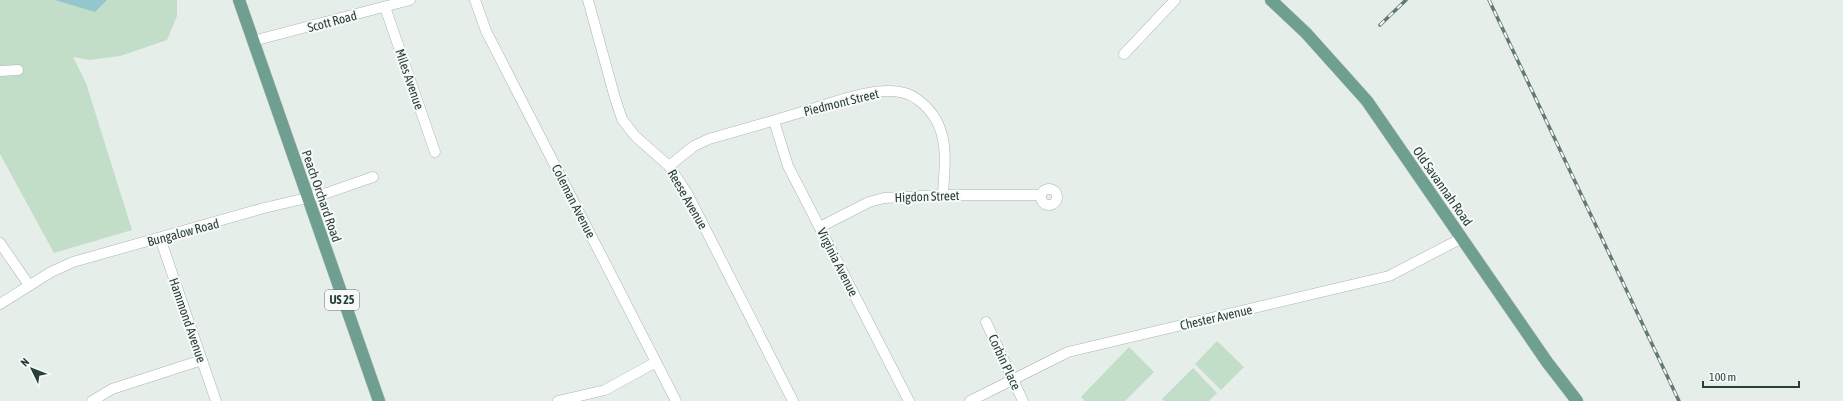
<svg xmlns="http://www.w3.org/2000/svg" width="1843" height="401" font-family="'Asap Condensed',sans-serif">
	<rect width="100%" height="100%" fill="#e6eeea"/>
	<g fill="#c2ddc8">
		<path d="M0,0H177V16L167,40L120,56L89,60L73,57L86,83L132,230L54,253L0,154Z"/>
		<path d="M1217,341L1244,367L1221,390L1195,364Z"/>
		<path d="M1129,347L1154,372L1125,401H1085L1081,397Z"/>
		<path d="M1193,368L1217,393L1209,401H1164L1162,399Z"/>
	</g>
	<path fill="#94c6cd" d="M55,0H107L95,12Z"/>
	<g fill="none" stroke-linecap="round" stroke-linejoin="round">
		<g stroke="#a9b6b1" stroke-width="11">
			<g id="minor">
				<path d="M475,0L486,31L676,401"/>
				<path d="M588,0L615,98L622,119L635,136L669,166L687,193L793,401"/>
				<path d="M385,7L435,152"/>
				<path d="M253,41L410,0"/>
				<path d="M1124,54L1175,0"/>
				<path d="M0,71L18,70"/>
				<path d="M774,121L788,166L909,401"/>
				<path d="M669,166L694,146L709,139C741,130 773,121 805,111C832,103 872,87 900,92C916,94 933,111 939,126C948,147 944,173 943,195"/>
				<circle cx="1049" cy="197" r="8"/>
				<path d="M820,227L869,202L884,198L943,195H1040"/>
				<path d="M160,238L216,401"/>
				<path d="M0,243L29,285"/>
				<path d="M0,304L51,272L73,262L264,208L324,194L373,177"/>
				<path d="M986,322L1023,401"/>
				<path d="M92,401L112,389L202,360"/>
				<path d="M558,401L605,390L656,362"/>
				<path d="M970,401L1068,352L1389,276L1462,238"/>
			</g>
		</g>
		<g stroke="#c3c9c7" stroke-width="13">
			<g id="major">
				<path d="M239,0L379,401"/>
				<path d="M1271,0L1306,33L1367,101L1547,362L1577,401"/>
			</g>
		</g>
		<use href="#minor" stroke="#fff" stroke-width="10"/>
		<use href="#major" stroke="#6f9f91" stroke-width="12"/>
		<g stroke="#627a72" stroke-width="3.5">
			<g id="rail">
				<path d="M1489,0L1679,401"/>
				<path d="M1380,25L1406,0"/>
			</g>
		</g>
		<use href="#rail" stroke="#f7faf9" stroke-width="2" stroke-dasharray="6" stroke-linecap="butt"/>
	</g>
	<g text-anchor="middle" stroke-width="4" stroke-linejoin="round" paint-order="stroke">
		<rect fill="#f7faf9" stroke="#657771" stroke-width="1" x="325" y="290" width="34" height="20" rx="3"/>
		<g font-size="12" font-weight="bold" fill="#273f37">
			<text x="342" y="304">US 25</text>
		</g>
		<g font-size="13" fill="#273f37" stroke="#f7faf9">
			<text transform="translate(332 21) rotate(-15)" y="5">Scott Road</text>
			<text transform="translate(410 79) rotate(71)" y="5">Miles Avenue</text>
			<text transform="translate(841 102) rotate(-14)" y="5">Piedmont Street</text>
			<text transform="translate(1443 186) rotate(55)" y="5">Old Savannah Road</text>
			<text transform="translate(322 196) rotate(71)" y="5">Peach Orchard Road</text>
			<text transform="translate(927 196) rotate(-2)" y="5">Higdon Street</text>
			<text transform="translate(688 199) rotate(60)" y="5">Reese Avenue</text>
			<text transform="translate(574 201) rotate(63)" y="5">Coleman Avenue</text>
			<text transform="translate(183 232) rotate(-15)" y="5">Bungalow Road</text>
			<text transform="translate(838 262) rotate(63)" y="5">Virginia Avenue</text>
			<text transform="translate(1216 317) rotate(-13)" y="5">Chester Avenue</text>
			<text transform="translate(188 320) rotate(71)" y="5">Hammond Avenue</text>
			<text transform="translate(1005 362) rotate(65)" y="5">Corbin Place</text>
		</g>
	</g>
	<g transform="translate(32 369) rotate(313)" stroke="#f7faf9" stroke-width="3" paint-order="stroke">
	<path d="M0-3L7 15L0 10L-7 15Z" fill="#273f37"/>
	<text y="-6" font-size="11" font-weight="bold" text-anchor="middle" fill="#273f37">N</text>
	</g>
	<path d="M1703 381v6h96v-6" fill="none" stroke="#273f37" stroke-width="2"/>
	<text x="1709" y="381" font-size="12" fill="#273f37" stroke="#f7faf9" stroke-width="3" paint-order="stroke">100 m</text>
</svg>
